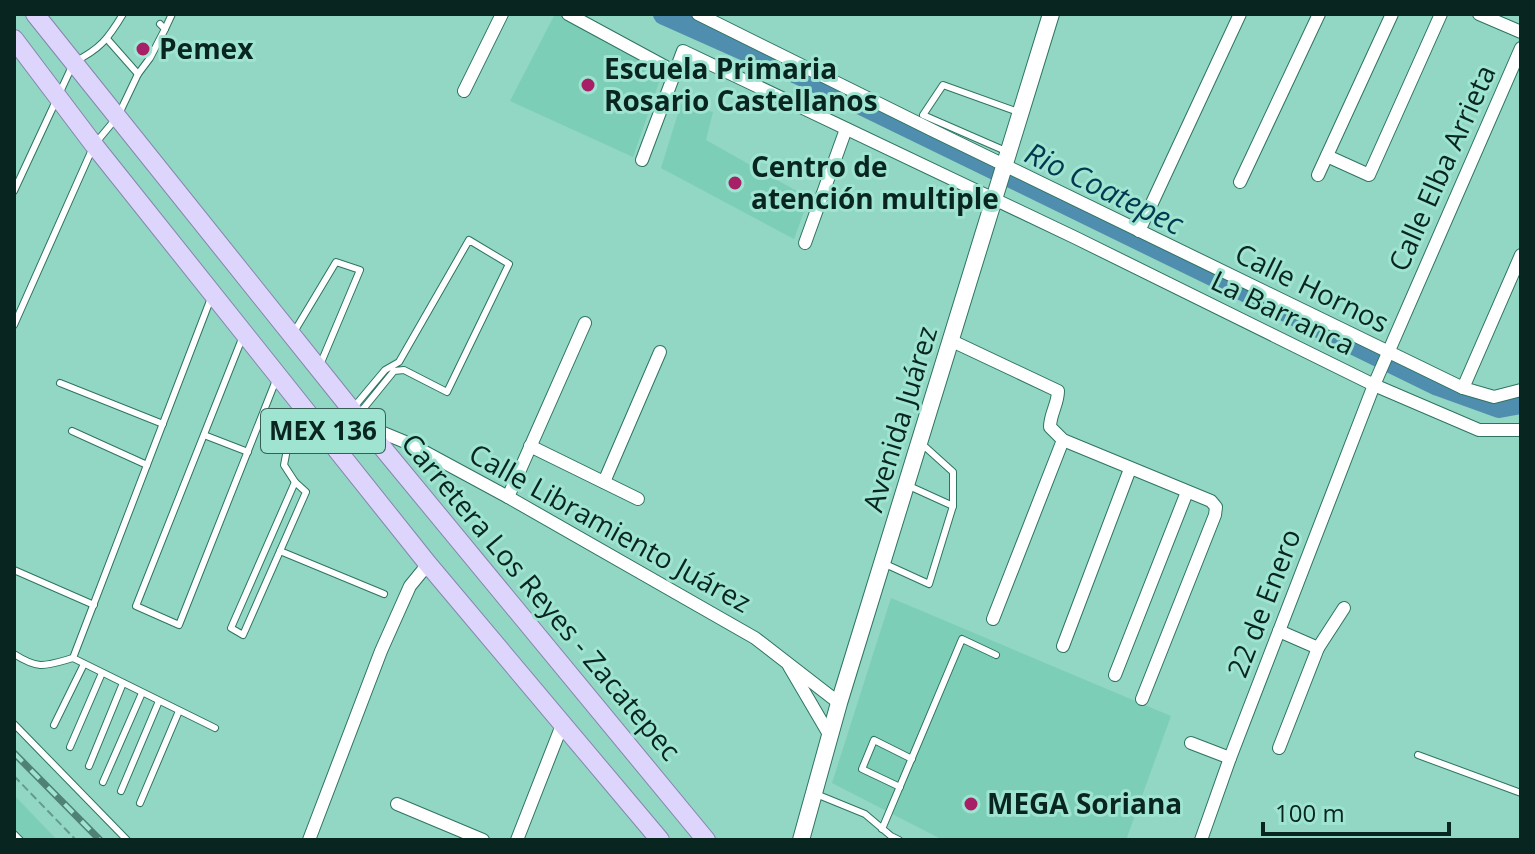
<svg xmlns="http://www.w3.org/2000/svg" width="1535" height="854" font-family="'Open Sans',sans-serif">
	<rect width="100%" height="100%" fill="#91d7c3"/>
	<g fill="#7dceb7">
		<path d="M555,14H563L664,68L633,157L510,101Z"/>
		<path d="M681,104L713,112L706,140L809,198L794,239L661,168Z"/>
		<path d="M891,598L1171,716L1126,840H943L832,783Z"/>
		<path d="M14,795L57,840H14Z"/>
	</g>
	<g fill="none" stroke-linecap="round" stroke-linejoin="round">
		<path stroke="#508eaf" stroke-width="22" d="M664,14L808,78L1438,385L1499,407L1521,403"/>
		<g stroke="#2e7462" stroke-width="8">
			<g id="lane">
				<path d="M165,29L172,14"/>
				<path d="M108,40L138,74"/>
				<path d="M1008,152L923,115L943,85L1018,112"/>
				<path d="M14,191L74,62C100,49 108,39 123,14"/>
				<path d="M211,298L73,658L215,728"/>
				<path d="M14,325L94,145L118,116L138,74L150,58L165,29L160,24"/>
				<path d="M294,332L336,262L360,270L320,365"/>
				<path d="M243,336L136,606L179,625L276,380"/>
				<path d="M60,383L163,424"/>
				<path d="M354,407L385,370L399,362L469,240L509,264L447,392L404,370L394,371L359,414"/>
				<path d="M72,431L147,465"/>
				<path d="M204,435L248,452"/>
				<path d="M922,444L953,472V506"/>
				<path d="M295,482L306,492L243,635L231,628Z"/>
				<path d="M295,482L284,465L289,439L306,414"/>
				<path d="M280,551L384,594"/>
				<path d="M883,563L929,584L953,506L909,486"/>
				<path d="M14,570L94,605"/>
				<path d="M14,654C39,670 45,666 73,658"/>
				<path d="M14,724L127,840"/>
				<path d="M54,725L84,664"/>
				<path d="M70,747L102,673"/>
				<path d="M1418,755L1521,793"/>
				<path d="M89,766L123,683"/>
				<path d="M103,782L142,693"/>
				<path d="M900,787L862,769L874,740L912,759"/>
				<path d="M121,791L159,701"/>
				<path d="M816,794L865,814L891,836L899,840"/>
				<path d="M140,803L179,711"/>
				<path d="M882,829L962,639L996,655"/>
				<path d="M14,834L20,840"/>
			</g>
		</g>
		<g stroke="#2e7462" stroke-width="14">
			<g id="street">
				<path d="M568,14L675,72"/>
				<path d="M698,14L930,129L1463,388L1494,397L1521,390"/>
				<path d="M1479,14L1521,32"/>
				<path d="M464,91L502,14"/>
				<path d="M1327,156L1369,175L1441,14"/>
				<path d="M642,160L683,51L1076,238L1374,385L1479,430H1521"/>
				<path d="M1318,175L1392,14"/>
				<path d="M1240,182L1319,14"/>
				<path d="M1139,231L1240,14"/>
				<path d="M805,243L846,129"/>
				<path d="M952,341L1058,391C1058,404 1050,414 1050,427L1063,440L1211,501L1216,507L1215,515L1142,699"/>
				<path d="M1463,388L1521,255"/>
				<path d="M369,427L410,444L508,497L755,638L839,703"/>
				<path d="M530,446L638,499"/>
				<path d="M604,482L660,352"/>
				<path d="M508,497L585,323"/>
				<path d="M993,619L1063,440"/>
				<path d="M1063,646L1130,469"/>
				<path d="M1318,648L1344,608"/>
				<path d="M789,666L830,736"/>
				<path d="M1115,675L1187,492"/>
				<path d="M1191,743L1230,758"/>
				<path d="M1279,748L1318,648L1279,631"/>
				<path d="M397,804L483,840"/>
				<path d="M309,840L381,651L410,586L428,564"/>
				<path d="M517,840L562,725"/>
				<path d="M1201,840L1230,758L1374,385L1521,48"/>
			</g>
		</g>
		<g stroke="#2e7462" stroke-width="18">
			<path id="secondary" d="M801,840L839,703L1051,14"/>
		</g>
		<g stroke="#8486ad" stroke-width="20">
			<g id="primary">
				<path d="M35,14L363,424L706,840"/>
				<path d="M14,39L94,145L428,564L660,840"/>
			</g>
		</g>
		<path stroke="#639c8c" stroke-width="2" stroke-dasharray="8 4" stroke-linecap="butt" d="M14,776L76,840"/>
		<use href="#lane" stroke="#fff" stroke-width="6"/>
		<use href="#street" stroke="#fff" stroke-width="12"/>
		<use href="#secondary" stroke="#fff" stroke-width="16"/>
		<use href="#primary" stroke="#ddd5fc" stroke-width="18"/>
		<g stroke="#4f8174" stroke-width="7">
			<path id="rail" d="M14,753L100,840"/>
		</g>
		<use href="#rail" stroke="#9ee4d0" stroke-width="4" stroke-dasharray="12" stroke-linecap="butt"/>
	</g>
	<g fill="#a61f67" stroke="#9ee4d0" stroke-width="3">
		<circle cx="143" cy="49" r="8"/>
		<circle cx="588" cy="85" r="8"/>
		<circle cx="735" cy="183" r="8"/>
		<circle cx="971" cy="804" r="8"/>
	</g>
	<g text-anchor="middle" stroke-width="6" stroke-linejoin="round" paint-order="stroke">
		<rect fill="#9ee4d0" stroke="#355f54" stroke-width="2" x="261" y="409" width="124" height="44" rx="6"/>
		<g font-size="26" font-weight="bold" fill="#08261f">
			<text x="323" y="440">MEX 136</text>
		</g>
		<g font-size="28" font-weight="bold" fill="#08261f" stroke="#9ee4d0" text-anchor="start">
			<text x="159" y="59">Pemex</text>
			<text x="604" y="79">Escuela Primaria<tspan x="604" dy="32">Rosario Castellanos</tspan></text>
			<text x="751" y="177">Centro de<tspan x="751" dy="32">atención multiple</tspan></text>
			<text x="987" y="814">MEGA Soriana</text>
		</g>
		<g font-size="28" fill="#08261f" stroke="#9ee4d0">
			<text transform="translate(1442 168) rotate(-66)" y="10">Calle Elba Arrieta</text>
			<text transform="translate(1312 288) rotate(26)" y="10">Calle Hornos</text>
			<text transform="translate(1283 313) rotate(26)" y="10">La Barranca</text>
			<text transform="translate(900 419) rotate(-73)" y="10">Avenida Juárez</text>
			<text transform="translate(610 528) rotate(29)" y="10">Calle Libramiento Juárez</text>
			<text transform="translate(541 597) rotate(50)" y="10">Carretera Los Reyes - Zacatepec</text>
			<text transform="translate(1264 603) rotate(-69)" y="10">22 de Enero</text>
		</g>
		<g font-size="30" font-style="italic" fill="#013850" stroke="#9ee4d0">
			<text transform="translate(1104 189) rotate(26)" y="10">Rio Coatepec</text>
		</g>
	</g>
	<rect width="1535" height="854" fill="none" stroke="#08261f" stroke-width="32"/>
	<path d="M1263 822v12h186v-12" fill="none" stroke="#08261f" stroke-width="4"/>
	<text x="1275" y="822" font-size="24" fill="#08261f" stroke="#9ee4d0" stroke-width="6" paint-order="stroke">100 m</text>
</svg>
